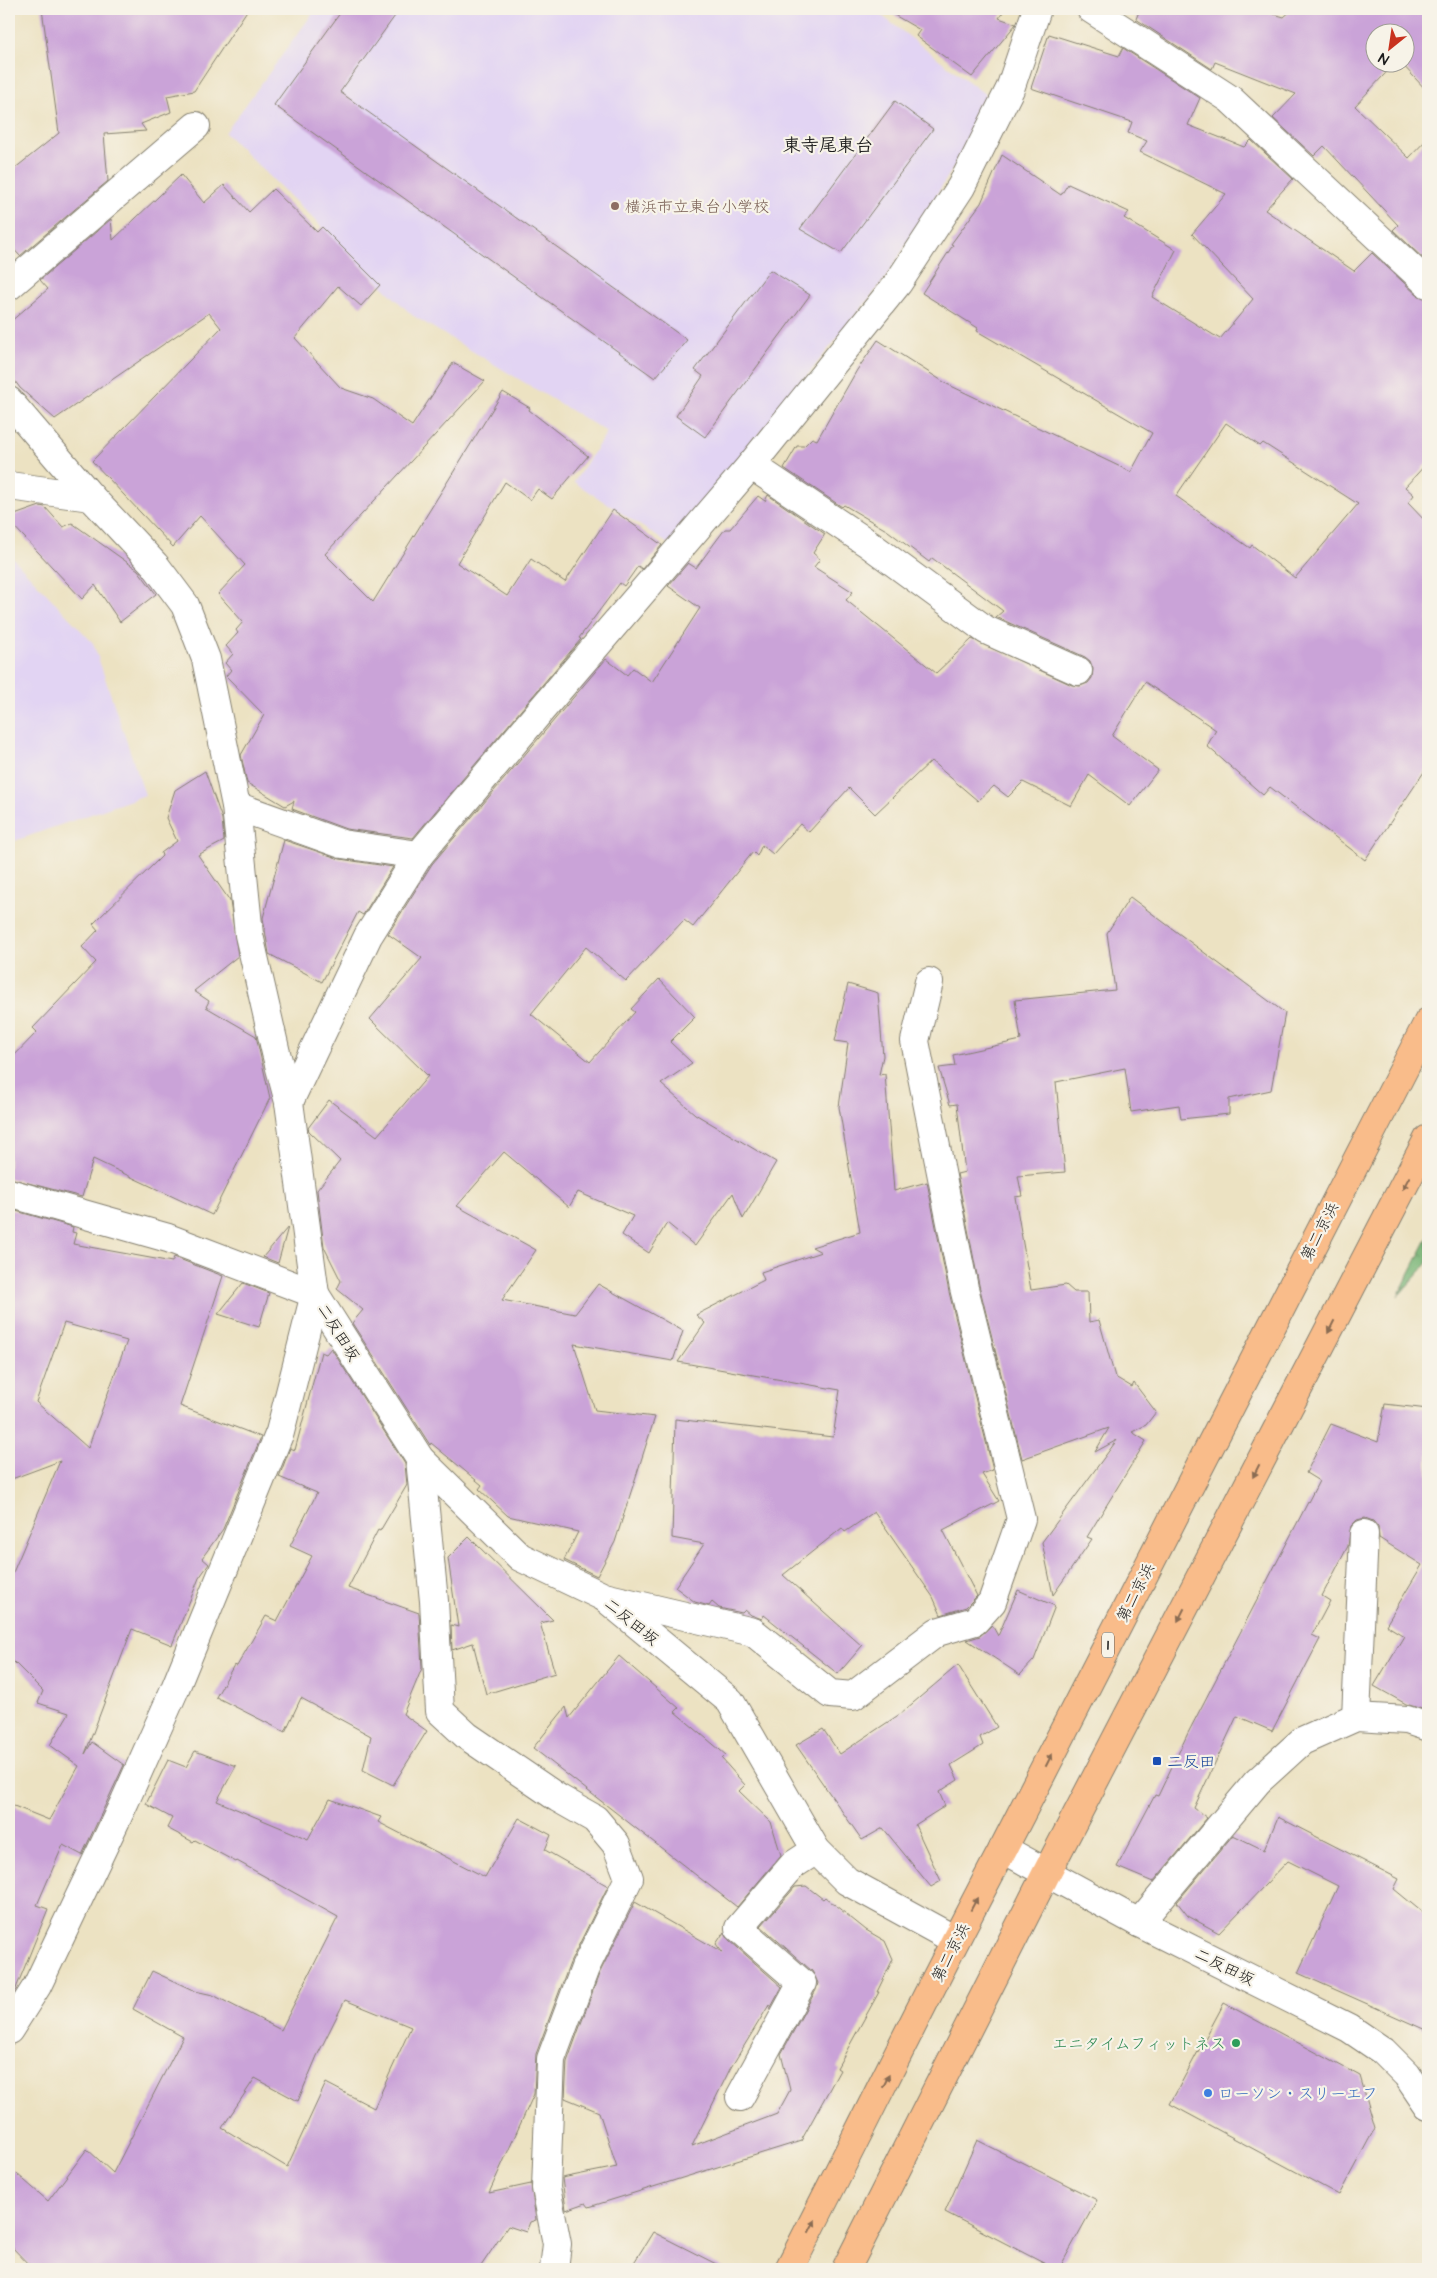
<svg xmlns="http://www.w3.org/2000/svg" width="1437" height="2278" font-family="'Architects Daughter','Klee One',sans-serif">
	<defs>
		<pattern id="forest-crowns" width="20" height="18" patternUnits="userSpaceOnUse" patternTransform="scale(1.25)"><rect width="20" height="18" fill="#77b474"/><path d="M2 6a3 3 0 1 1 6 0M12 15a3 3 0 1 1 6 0" fill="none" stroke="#61925e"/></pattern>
	</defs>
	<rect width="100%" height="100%" fill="#f7f3e8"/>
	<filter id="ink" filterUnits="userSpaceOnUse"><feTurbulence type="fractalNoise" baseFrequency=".02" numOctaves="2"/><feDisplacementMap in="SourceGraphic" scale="10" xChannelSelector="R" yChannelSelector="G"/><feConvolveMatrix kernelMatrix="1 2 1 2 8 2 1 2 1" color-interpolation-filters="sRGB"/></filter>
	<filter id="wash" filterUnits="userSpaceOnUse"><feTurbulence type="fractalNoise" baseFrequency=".0096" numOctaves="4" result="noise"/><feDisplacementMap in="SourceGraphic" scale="20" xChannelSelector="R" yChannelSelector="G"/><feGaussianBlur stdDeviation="1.12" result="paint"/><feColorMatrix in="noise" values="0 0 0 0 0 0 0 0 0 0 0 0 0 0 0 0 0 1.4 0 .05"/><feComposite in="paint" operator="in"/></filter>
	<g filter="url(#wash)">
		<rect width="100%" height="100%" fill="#ece2c2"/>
		<g fill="#e2d4f3">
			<path d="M316,9H873L994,101L885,279L670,545L574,482L607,432L412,315L225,133Z"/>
			<path d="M9,554L93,643L145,795L9,843Z"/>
		</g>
		<path fill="url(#forest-crowns)" stroke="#4a6848" d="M1428,1237V1263L1398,1296Z"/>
		<g id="blocks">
			<g fill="#caa3d8" fill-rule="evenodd">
				<path d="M42,9H248L194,91L167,96L171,112L141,124L146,131L104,134L108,181L20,256L9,244V173L59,133Z"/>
				<path d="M343,9H400L340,92L687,340L655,378L274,105Z"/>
				<path d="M884,9H1005L999,18L1016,24L972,77L916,36L920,30Z"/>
				<path d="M1140,9H1257L1284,17L1293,9H1419L1428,18V92L1400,62H1404V32H1374V62H1396L1355,106L1409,158L1428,138V263L1393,230L1398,225L1324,146L1314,156L1273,118L1296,94L1215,62L1212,69L1136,19Z"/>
				<path d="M1049,34L1119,56L1123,48L1200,98L1188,125L1244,147L1251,140L1293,179L1265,210L1354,271L1372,253L1417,295L1428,299V462L1405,487L1414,495L1408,503L1428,524V766L1365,860L1270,787L1263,795L1207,746L1216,730L1145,682L1112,736L1158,770L1130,806L1089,775L1071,806L1023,782L1008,797L994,786L978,801L931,761L875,814L849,788L809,832L800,824L773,854L762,845L757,856L753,852L693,927L684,920L626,981L586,947L531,1014L590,1062L635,1012L631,1009L659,979L695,1017L670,1042L692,1063L661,1084L695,1114L776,1162L743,1219L733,1193L695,1246L667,1223L649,1253L622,1235L633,1216L578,1192L569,1207L504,1152L457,1206L536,1250L502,1300L575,1314L598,1284L683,1331L673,1361L574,1344L595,1410L655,1417L615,1542L597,1576L564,1560L578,1532L508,1516L479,1489L482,1485L431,1443L430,1445L352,1323L363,1310L337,1289L341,1281L324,1247L317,1190L340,1161L309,1131L308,1128L329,1100L377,1136L428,1076L370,1019L422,958L388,934L432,864L606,659L627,675L633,668L652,682L700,608L668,586L688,563L696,568L725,529H730L758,496L765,501L768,495L825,534L813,553L820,559L814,567L853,592L846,600L936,673L972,639L1072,685L1080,686L1088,683L1092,678L1093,669L1090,661L1085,657L996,617L1003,611L932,558L929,562L888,531L844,505L842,507L784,468L797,446H804L812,438L817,440L857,370L878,340L947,384L1131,472L1152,433L977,331L978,328L922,293L953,245L951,244L981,203L1002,155L1061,195L1068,184L1129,212L1124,218L1176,250L1152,297L1220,339L1253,299L1192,234L1226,194L1140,152L1147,141L1128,133L1132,122L1031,88ZM1226,423L1260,446L1263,443L1358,504L1295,578L1252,545L1250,548L1176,496Z"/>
				<path d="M895,101L933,129L841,253L800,229Z"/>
				<path d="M181,175L204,203L224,185L249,212L273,189L317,232L322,227L380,285L361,306L338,286L295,338L341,388L373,399L412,426L453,363L485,381L325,554L373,602L503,392L530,408L529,410L588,456L552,499L538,489L530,500L505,482L457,563L507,596L531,559L565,582L613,510L662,545L642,569L638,566L624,586L620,583L579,638L581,639L413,838L346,829L292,809L294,801L285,806L247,783L241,755L264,715L226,676L231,670L225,663L233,654L226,646L238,633L236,630L243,622L218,594L245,565L200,516L173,547L92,461L221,328L209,313L55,419L20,388L9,373V323L48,289L40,280L111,219L113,240Z"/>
				<path d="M770,270L810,295L705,437L676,416L703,376L695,370Z"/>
				<path d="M40,506L45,507L63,527L72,523L138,570L156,594L120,622L95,585L82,599L9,521V517Z"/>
				<path d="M205,771L222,819L224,841L198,855L230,901L238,956L194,991L209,1001L206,1007L256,1036L270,1098L212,1215L93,1159L82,1197L9,1178V1061L37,1032L33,1028L96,962L82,947L98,930L93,924L162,856L161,853L177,841L166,818L175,790Z"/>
				<path d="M284,840L340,859L393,867L363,915L358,912L322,982L269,954L263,918Z"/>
				<path d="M1130,897L1285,1013L1271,1090L1229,1099V1114L1181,1119L1179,1105L1131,1112L1125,1068L1056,1082L1065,1172L1018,1176L1022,1196L1015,1197L1031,1290L1066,1285L1074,1292H1088L1089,1322L1099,1320L1115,1377L1132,1387L1134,1383L1156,1412L1146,1425L1132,1432L1146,1441L1087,1537L1092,1539L1053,1595L1042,1542L1117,1440L1095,1452L1109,1428L1022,1459L979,1285L957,1174L965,1172L957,1104L950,1105L939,1068L955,1066L953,1055L1021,1040L1015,1000L1115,990L1107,933Z"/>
				<path d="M848,984L878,993L883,1056L879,1075L885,1074L894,1191L927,1182L949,1292L993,1470L982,1474L999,1501L943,1530L977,1596L966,1607L941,1615L933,1597L874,1512L845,1532L842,1528L783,1575L862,1646L838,1674L764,1615L762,1619L751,1615L745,1610L742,1613L719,1608L712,1602L709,1606L695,1602L675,1587L704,1544L672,1538L675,1419L833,1437L840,1390L678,1362L705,1323L696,1315L764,1280L761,1272L821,1252L812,1247L860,1232L839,1107L848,1043L835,1041Z"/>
				<path d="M9,1209L73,1227L72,1232L76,1233L73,1244L172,1262L174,1257L223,1276L180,1406L261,1437L223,1529L202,1558L209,1564L199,1578L172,1645L132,1629L85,1754L92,1742L124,1765L82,1855L63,1845L37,1905L48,1909L15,1991L9,2001V1804L49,1820L79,1766L50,1745L69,1713L38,1703L43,1691L9,1657V1582L60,1461L9,1480ZM64,1323L127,1341L88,1448L36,1402Z"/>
				<path d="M288,1227L278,1263L263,1257Z"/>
				<path d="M243,1283L269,1293L259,1327L218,1314Z"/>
				<path d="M331,1348L405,1464L407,1485L380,1531L378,1530L348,1588L419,1613L422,1668L403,1714L427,1731L393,1785L363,1770L371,1736L301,1698L285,1732L216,1697L234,1665L237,1666L266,1616L277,1621L312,1556L290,1546L317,1493L279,1477L290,1448L295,1450L321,1352L326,1354Z"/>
				<path d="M1385,1404L1428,1409V1711L1406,1704L1374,1686L1404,1636L1386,1625L1422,1565L1379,1538L1378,1527L1373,1521L1365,1518L1357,1520L1351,1526L1348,1546L1322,1596L1330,1601L1312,1635L1320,1639L1272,1731L1237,1716L1194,1808L1207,1818L1153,1882L1117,1867L1155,1795L1158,1796L1188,1733L1319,1481L1306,1473L1331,1424L1378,1442Z"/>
				<path d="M469,1537L553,1620L540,1623L555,1673L486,1694L473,1643L452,1650L451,1625L458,1627L448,1558Z"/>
				<path d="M1018,1590L1055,1606L1034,1660L1020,1675L967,1640L980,1636L992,1625L998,1636Z"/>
				<path d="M619,1656L679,1708L675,1712L726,1755L722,1759L745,1785L739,1791L771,1822L781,1855L737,1907L533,1748L566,1707L569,1718Z"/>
				<path d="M958,1665L997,1727L980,1737L983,1745L951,1765L958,1780L939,1792L945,1806L915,1825L941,1881L931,1887L883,1828L862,1840L796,1745L823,1729L840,1754L900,1714Z"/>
				<path d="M195,1751L236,1766L217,1801L308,1839L330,1799L381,1817L378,1822L485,1877L519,1818L551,1835L545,1850L608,1886L570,1963L536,2054L534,2094L489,2193L531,2184L536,2220L530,2222L526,2232L508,2226L479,2269H33L9,2244V2167L48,2201L87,2149L113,2173L183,2037L133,2009L152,1971L195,1991L213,1995L281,2030L338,1917L237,1861L236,1862L195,1840L193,1842L167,1828L172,1818L146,1804L168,1760L186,1767ZM345,2000L411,2027L374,2108L326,2083L287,2167L222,2128L255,2078L298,2101L317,2056Z"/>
				<path d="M1278,1817L1399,1879L1394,1889L1428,1917V2031L1298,1973L1338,1886L1288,1861L1219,1933L1188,1916L1177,1902L1233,1835L1264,1850Z"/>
				<path d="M806,1886L823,1899L825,1897L866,1930L885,1941L893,1959L877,1992H879L837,2068L840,2070L801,2141L589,2207L586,2203L566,2210L562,2178L617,2167L599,2112L565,2098L567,2062L599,1974L635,1902L722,1952L716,1944L724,1932L729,1940L782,1987L770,2009L769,2005L730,2069L692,2146L777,2114L790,2090L781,2054L816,1990L818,1983L812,1971L761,1926L795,1887Z"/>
				<path d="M1224,2003L1360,2076L1375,2128L1339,2195L1170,2104Z"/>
				<path d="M977,2140L1097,2200L1059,2269H1055L945,2212Z"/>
				<path d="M653,2232L726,2269H630Z"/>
			</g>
		</g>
	</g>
	<g filter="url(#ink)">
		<use href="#blocks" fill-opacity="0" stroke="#847f6f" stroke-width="1"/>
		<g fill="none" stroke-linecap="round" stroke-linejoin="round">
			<g stroke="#847f6f" stroke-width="30">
				<g id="minor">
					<path d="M1091,9L1230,99L1428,284"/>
					<path d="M9,286L196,126"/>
					<path d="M9,401L91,497L155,565L185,605L206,659L236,806L249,935L276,1053L289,1102L315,1294L280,1432L174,1691L125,1801L37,1986L9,2030"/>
					<path d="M751,465L866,542L986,630L1078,671"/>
					<path d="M9,486L91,497"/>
					<path d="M236,806L342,844L419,855"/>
					<path d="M289,1102L368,936L419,855L542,709L751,465L898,283L961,187L1010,89L1037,9"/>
					<path d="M9,1193L168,1238L315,1294"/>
					<path d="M315,1294L420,1459L520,1557L604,1597L730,1701L816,1850L847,1881L955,1940"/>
					<path d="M420,1459L434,1601L440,1711L467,1736L558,1798L595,1819L616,1844L629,1878L585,1968L551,2059L546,2188L557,2244L554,2269"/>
					<path d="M604,1597L753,1632L830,1694L853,1696L937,1632L975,1621L992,1602L1021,1519L964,1288L915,1041L929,982"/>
					<path d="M1356,1717L1364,1534"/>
					<path d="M1003,1849L1139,1923L1349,2028L1383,2051L1407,2075L1428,2106"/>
					<path d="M1139,1923L1257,1782L1302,1741L1356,1717L1407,1720L1428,1727"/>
					<path d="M740,2097L802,1983L739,1928L793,1865L816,1850"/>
				</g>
			</g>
			<g stroke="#847f6f" stroke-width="30">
				<g id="highway">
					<path d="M789,2269C861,2130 929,1988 1003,1849L1428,1022"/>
					<path d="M846,2269L1047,1872L1428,1139"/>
				</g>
			</g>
			<use href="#minor" stroke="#fff" stroke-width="28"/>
			<use href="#highway" stroke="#f9bc8a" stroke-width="28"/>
		</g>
		<defs><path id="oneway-solid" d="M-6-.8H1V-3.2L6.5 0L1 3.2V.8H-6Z" transform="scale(1.25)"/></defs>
		<g fill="#8a6c53">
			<use href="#oneway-solid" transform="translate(1406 1183) rotate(118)"/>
			<use href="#oneway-solid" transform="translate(1331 1327) rotate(117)"/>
			<use href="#oneway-solid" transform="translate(1256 1471) rotate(117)"/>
			<use href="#oneway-solid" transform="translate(1181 1615) rotate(117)"/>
			<use href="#oneway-solid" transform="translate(1049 1760) rotate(-63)"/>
			<use href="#oneway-solid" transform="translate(974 1904) rotate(-62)"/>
			<use href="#oneway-solid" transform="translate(886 2081) rotate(-64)"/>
			<use href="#oneway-solid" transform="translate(812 2226) rotate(-63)"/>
		</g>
	</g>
	<circle fill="#8d6e63" stroke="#f7f3e8" stroke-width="2" cx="615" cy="206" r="5"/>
	<rect fill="#1a4fb4" stroke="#f7f3e8" stroke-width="2" x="1152" y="1756" width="10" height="10" rx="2.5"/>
	<circle fill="#2e9e5b" stroke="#f7f3e8" stroke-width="2" cx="1236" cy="2043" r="5"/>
	<circle fill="#3f7fe0" stroke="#f7f3e8" stroke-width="2" cx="1208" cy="2093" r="5"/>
	<g text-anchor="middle" stroke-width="4.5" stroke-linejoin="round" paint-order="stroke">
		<rect fill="#f7f3e8" stroke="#5e5c59" stroke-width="1" x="1102" y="1632.5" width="12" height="25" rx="4"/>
		<g font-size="15" font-weight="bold" fill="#1c1c1c">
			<text x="1108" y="1650">1</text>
		</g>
		<g font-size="16" fill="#785e54" stroke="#f7f3e8" text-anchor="start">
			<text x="625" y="212">横浜市立東台小学校</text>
		</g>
		<g font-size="16" fill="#1c1c1c" stroke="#f7f3e8">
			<text transform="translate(1319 1231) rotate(-63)" y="6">第二京浜</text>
			<text transform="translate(339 1332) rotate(58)" y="6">二反田坂</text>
			<text transform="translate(1135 1592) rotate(-63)" y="6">第二京浜</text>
			<text transform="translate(632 1621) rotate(39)" y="6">二反田坂</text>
			<text transform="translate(950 1952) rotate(-63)" y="6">第二京浜</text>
			<text transform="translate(1225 1966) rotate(26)" y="6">二反田坂</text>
		</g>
		<g font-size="16" fill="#164399" stroke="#f7f3e8" text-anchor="start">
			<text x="1167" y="1767">二反田</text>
		</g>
		<g font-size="16" fill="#27864d" stroke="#f7f3e8" text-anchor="end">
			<text x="1226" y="2049">エニタイムフィットネス</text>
		</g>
		<g font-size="16" fill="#366cbe" stroke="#f7f3e8" text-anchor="start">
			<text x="1218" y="2099">ローソン・スリーエフ</text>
		</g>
		<g font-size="18" font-weight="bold" fill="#1c1c1c" stroke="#f7f3e8">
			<text x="828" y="151">東寺尾東台</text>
		</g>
	</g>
	<rect width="1437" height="2278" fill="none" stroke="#f7f3e8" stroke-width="30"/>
	<g transform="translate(1390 48) rotate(210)"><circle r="24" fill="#f7f3e8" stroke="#9f9d96"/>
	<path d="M0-4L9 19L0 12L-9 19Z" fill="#c8321e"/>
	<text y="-8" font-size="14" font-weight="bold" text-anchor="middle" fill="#1c1c1c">N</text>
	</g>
</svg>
